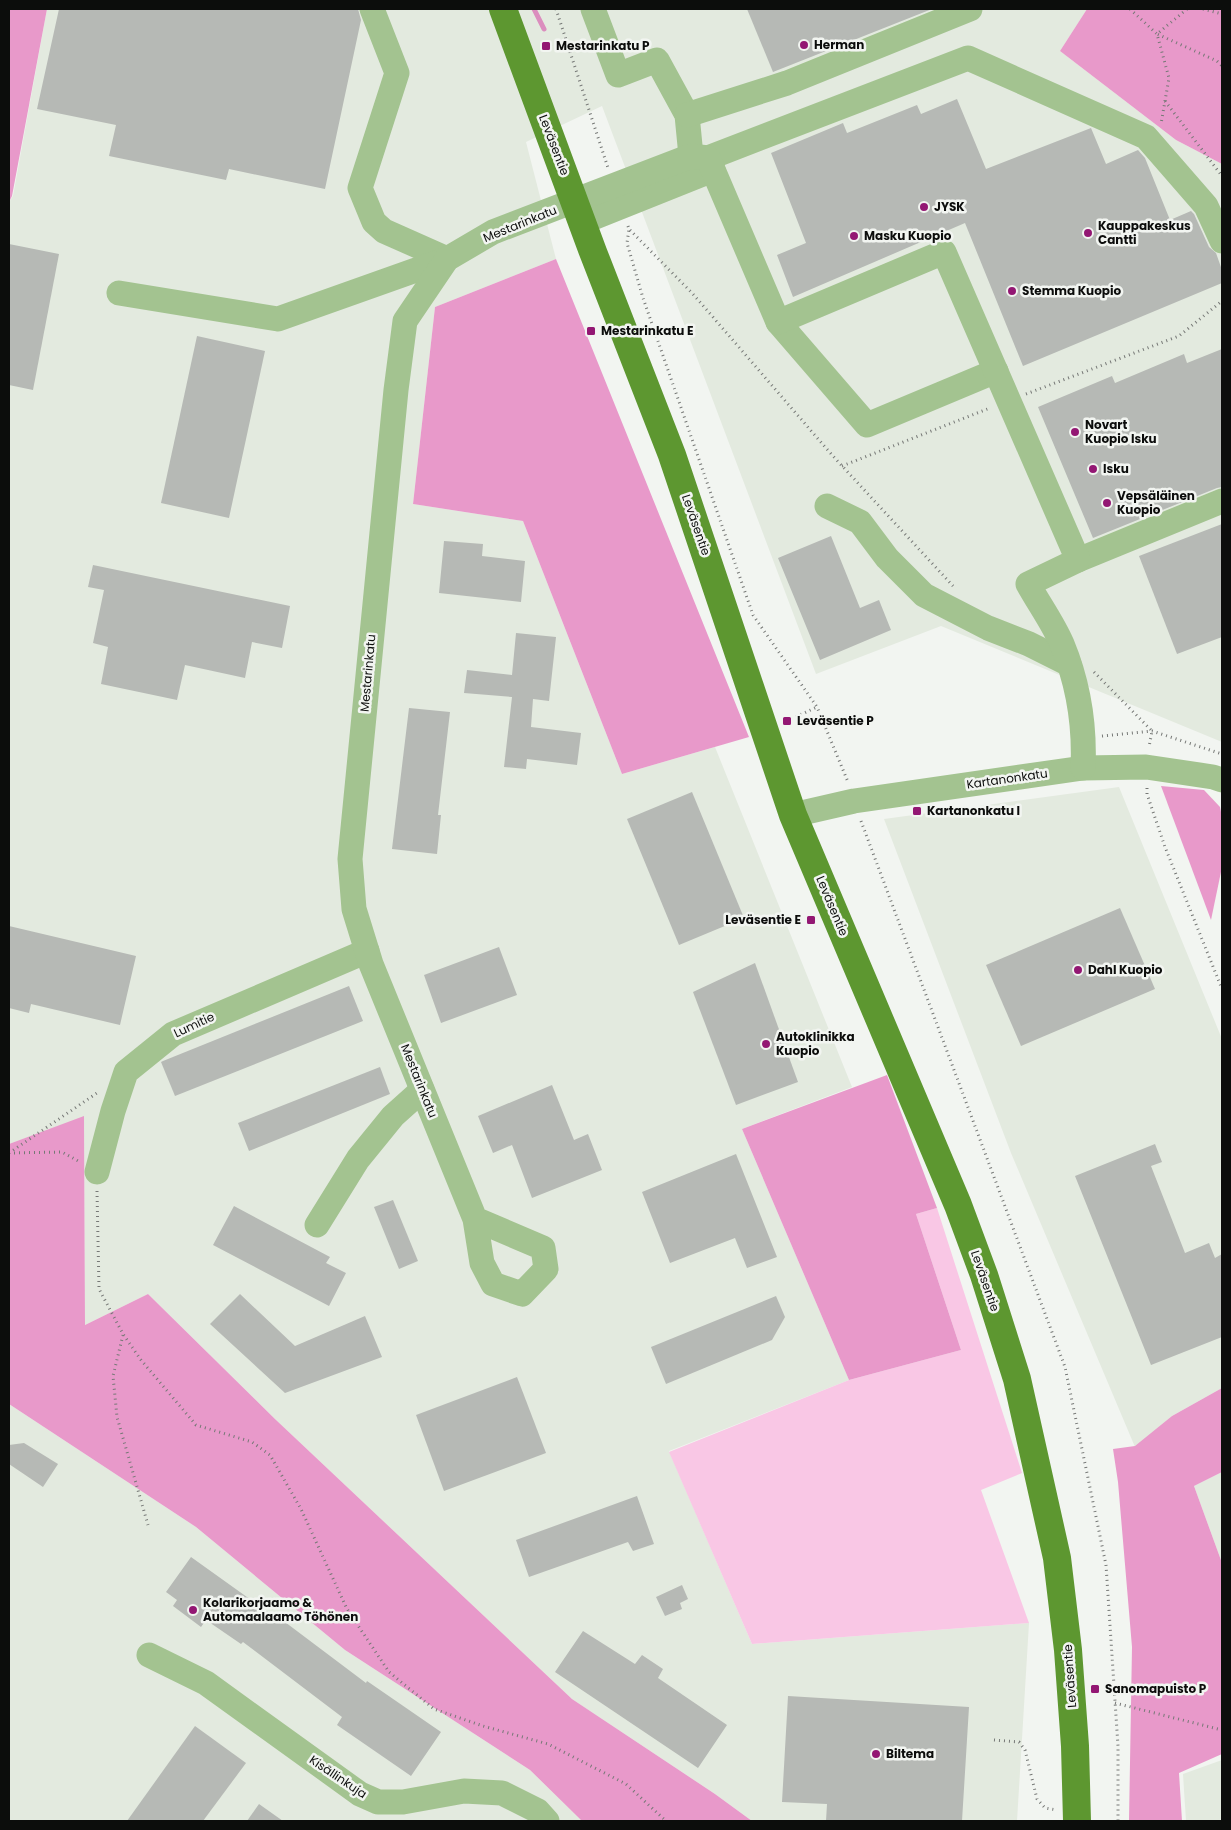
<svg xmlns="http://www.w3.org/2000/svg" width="1231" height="1830" font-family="Poppins,sans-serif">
	<rect width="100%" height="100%" fill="#f2f5f1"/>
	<g fill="#e3eadf">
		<path d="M47,9H1087L1060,51L1176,140L1222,164V742L941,626L816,674L602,106L526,142L556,259L435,307L413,504L523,521L622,774L715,747L852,1087L742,1129L849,1380L669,1451L752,1644L1029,1623L1017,1821H752L715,1794L572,1699L275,1419L148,1294L85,1325L84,1117L9,1144V202L13,196Z"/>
		<path d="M1119,787L1222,1039V1388L1172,1416L1135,1447L1011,1153L884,819Z"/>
		<path d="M9,1404L196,1527L345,1650L530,1770L582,1821H9Z"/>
		<path d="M1222,1472V1563L1194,1486Z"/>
		<path d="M1222,1760V1821H1186L1183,1774Z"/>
	</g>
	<path fill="#f9c7e5" d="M937,1208L1022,1473L981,1490L1029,1623L752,1644L669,1452L849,1380L961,1350L916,1214Z"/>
	<g fill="#e899ca">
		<path d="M9,9H47L12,196L9,202Z"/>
		<path d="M1087,9H1222V164L1176,140L1060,51Z"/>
		<path d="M556,259L749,737L622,774L523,521L413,504L435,307Z"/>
		<path d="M1161,786L1204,790L1220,807L1222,817V867L1211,920Z"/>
		<path d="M887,1075L937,1208L916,1214L961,1350L849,1380L742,1129Z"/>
		<path d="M84,1116L85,1325L148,1294L275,1419L572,1699L715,1794L752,1821H582L530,1770L345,1650L196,1527L9,1404V1144Z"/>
		<path d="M1222,1388V1472L1194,1486L1222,1563V1754L1179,1773L1182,1821H1129L1132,1647L1118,1482L1113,1449L1135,1446L1172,1416Z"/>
	</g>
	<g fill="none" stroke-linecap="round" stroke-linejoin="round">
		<path stroke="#db8dbe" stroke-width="5" d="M534,9L544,29"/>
	</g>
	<g fill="#b6b9b5">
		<path d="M59,9H358L361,20L325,189L229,169L226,180L109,156L116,125L37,109Z"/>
		<path d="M747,9H932L773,72Z"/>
		<path d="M957,99L986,169L1091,128L1106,164L1138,150L1145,158L1170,220L1191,211L1194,214L1209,247L1216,253L1222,270V283L1023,366L965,223L793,297L777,255L806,243L771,153L843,123L847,133L917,105L921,114Z"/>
		<path d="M9,244L59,254L33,390L9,385Z"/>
		<path d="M197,336L265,351L229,518L161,503Z"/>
		<path d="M1222,349V487L1217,488L1093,538L1038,407L1112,376L1115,383L1184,354L1187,363Z"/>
		<path d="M1222,524V637L1177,654L1139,556Z"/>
		<path d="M831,536L860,608L879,600L891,630L820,660L778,558Z"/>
		<path d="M444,541L483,544L482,556L525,561L521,602L439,593Z"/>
		<path d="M93,565L290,606L282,648L252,642L245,678L185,665L177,700L101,684L108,647L93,643L104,590L88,587Z"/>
		<path d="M516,633L556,637L549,701L533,699L531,727L581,733L577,765L527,759L526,769L504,767L512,697L464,693L467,670L512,675Z"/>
		<path d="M409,708L450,712L438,815H441L437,854L392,849Z"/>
		<path d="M692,792L744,918L679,945L627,819Z"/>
		<path d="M1120,908L1155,989L1021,1046L986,965Z"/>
		<path d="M9,926L136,956L120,1025L31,1004L29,1013L9,1008Z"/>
		<path d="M499,947L517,995L441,1023L424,975Z"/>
		<path d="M755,963L798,1082L736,1105L693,992Z"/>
		<path d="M349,986L363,1021L175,1096L161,1062L163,1061Z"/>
		<path d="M380,1067L390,1094L249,1151L238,1123Z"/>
		<path d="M552,1085L574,1140L588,1134L602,1170L532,1198L512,1145L493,1153L478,1116Z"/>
		<path d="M1155,1144L1162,1162L1151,1166L1185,1253L1209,1243L1215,1258L1222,1254V1337L1151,1365L1075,1176Z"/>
		<path d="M736,1154L777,1257L747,1268L735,1238L670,1263L642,1192Z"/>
		<path d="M393,1200L418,1261L399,1269L374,1207Z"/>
		<path d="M234,1206L330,1257L326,1263L346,1273L329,1306L213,1245Z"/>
		<path d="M240,1294L295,1346L365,1316L382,1357L285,1393L210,1324Z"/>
		<path d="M776,1296L785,1317L772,1340L666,1384L651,1347Z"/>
		<path d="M517,1377L546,1453L444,1491L416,1415Z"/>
		<path d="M24,1443L58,1464L43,1487L9,1464V1445Z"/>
		<path d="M637,1496L654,1544L633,1551L628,1542L529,1577L516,1540Z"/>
		<path d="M191,1557L272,1615L273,1613L366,1683L367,1681L441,1732L411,1776L337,1725L342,1717L243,1642L241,1644L206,1620L201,1627L173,1606L177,1600L166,1592Z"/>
		<path d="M682,1585L688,1599L680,1603L682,1609L665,1616L656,1597Z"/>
		<path d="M583,1631L635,1664L642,1655L663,1669L658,1678L727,1725L698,1768L555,1672Z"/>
		<path d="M788,1696L969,1707L962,1821H826L827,1804L782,1802Z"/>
		<path d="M195,1726L246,1763L203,1821H127Z"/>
		<path d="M259,1804L283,1821H247Z"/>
	</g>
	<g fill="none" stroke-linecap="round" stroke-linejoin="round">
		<g stroke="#767876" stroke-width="3" stroke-dasharray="1 4" stroke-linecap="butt">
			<path d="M556,9L608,168"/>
			<path d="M1130,9L1157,34L1169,78L1161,124"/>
			<path d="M1187,9L1157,34L1217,61L1222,66"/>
			<path d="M1203,9L1222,14"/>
			<path d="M546,46L565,39"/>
			<path d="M1165,101L1222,176"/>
			<path d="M628,226L629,229L627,243L643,298L753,615L817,707L848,782"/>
			<path d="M630,230L693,294L832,455L953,586"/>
			<path d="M1026,394L1179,336L1222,301"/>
			<path d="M842,466L990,408"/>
			<path d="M1094,672L1152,731L1149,747"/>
			<path d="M787,721L817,707"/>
			<path d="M1102,736L1152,731L1222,754"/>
			<path d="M1147,788V794L1165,847L1222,989"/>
			<path d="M861,821L1065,1367L1106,1565L1118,1746V1821"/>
			<path d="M9,1153L62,1152L80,1162"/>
			<path d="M9,1153L97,1093"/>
			<path d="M97,1191L99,1289L123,1334L141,1360L196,1425L252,1442L270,1455L301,1509L347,1609L389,1672L434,1709L483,1726L548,1744L626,1784L666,1821"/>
			<path d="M123,1335L113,1376L117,1417L148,1525"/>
			<path d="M1115,1703L1222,1730"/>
			<path d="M994,1740L1019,1742L1025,1750L1037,1799L1045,1808L1057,1810"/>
		</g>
		<g stroke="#a3c390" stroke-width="25">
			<path d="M372,9L397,73L360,188L374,222L384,231L447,259"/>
			<path d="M593,9L618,75L657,60L687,115L691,156"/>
			<path d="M687,115L787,83L970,9"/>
			<path d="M708,158L968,58L1146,137L1206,206L1222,241"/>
			<path d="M583,222L713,170"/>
			<path d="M119,293L278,319L447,259"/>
			<path d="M778,322L867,425L996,371"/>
			<path d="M827,506L860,522L887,558L924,595L988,628L1029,644L1069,664"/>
			<path d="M1078,560L1222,501"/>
			<path d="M793,815L854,801L1083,768L1146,767L1213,777L1222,780"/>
			<path d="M97,1172L113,1111L126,1072L173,1034L367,951"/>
			<path d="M475,1219L543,1248L546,1269L522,1294L493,1284L482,1263L475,1219L371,964L354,909L350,859L396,390L405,321L447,259L493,232L691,156L708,158L778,322L944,252L1078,560L1028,584C1039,604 1053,623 1062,644C1079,685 1085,725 1083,768"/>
			<path d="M317,1225L358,1159L393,1116L422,1090"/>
			<path d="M149,1655L206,1683L360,1794L378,1802H403L464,1791L502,1793L538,1811L547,1821"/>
		</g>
		<path stroke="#5d9730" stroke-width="28" d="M503,9L593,252L672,455L793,815L958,1205L984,1275L1017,1379L1057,1558L1068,1650L1075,1746L1077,1821"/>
	</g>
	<g fill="#931773" stroke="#f2f5f1" stroke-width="2">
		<circle cx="804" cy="45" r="5"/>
		<rect x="541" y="41" width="10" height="10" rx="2.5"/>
		<circle cx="924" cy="207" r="5"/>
		<circle cx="1088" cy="233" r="5"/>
		<circle cx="854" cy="236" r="5"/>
		<circle cx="1012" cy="291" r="5"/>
		<rect x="586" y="326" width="10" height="10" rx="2.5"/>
		<circle cx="1075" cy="432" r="5"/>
		<circle cx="1093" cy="469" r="5"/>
		<circle cx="1107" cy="503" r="5"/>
		<rect x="782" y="716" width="10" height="10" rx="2.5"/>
		<rect x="912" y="806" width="10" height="10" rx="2.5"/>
		<rect x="806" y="915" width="10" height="10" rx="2.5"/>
		<circle cx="1078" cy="970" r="5"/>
		<circle cx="766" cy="1044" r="5"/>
		<circle cx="193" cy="1610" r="5"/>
		<rect x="1090" y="1684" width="10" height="10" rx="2.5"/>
		<circle cx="876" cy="1754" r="5"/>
	</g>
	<g text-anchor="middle" stroke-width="5" stroke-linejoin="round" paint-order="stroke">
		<g font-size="12" font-weight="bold" fill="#0c0d0c" stroke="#f2f5f1" text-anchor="start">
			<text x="814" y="49">Herman</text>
			<text x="556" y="50">Mestarinkatu P</text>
			<text x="934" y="211">JYSK</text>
			<text x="1098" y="230">Kauppakeskus<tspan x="1098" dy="14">Cantti</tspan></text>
			<text x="864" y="240">Masku Kuopio</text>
			<text x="1022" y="295">Stemma Kuopio</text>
			<text x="601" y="335">Mestarinkatu E</text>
			<text x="1085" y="429">Novart<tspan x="1085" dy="14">Kuopio Isku</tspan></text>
			<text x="1103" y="473">Isku</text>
			<text x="1117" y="500">Vepsäläinen<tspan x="1117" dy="14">Kuopio</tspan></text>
			<text x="797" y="725">Leväsentie P</text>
			<text x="927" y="815">Kartanonkatu I</text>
			<text x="801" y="924" text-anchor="end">Leväsentie E</text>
			<text x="1088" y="974">Dahl Kuopio</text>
			<text x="776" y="1041">Autoklinikka<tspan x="776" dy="14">Kuopio</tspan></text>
			<text x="203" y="1607">Kolarikorjaamo &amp;<tspan x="203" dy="14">Automaalaamo Töhönen</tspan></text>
			<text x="1105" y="1693">Sanomapuisto P</text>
			<text x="886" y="1758">Biltema</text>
		</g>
		<g font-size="12" fill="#0c0d0c" stroke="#f2f5f1">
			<text transform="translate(554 145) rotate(69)" y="4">Leväsentie</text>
			<text transform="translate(520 224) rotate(-22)" y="4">Mestarinkatu</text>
			<text transform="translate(696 525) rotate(71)" y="4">Leväsentie</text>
			<text transform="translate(368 673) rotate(-85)" y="4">Mestarinkatu</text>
			<text transform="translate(1007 779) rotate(-8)" y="4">Kartanonkatu</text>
			<text transform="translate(832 906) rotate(67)" y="4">Leväsentie</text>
			<text transform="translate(194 1025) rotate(-25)" y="4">Lumitie</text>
			<text transform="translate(419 1081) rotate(68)" y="4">Mestarinkatu</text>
			<text transform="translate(985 1281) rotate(71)" y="4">Leväsentie</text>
			<text transform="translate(1070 1676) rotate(-94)" y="4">Leväsentie</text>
			<text transform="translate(338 1777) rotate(34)" y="4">Kisällinkuja</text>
		</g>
	</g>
	<rect width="1231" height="1830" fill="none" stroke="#0c0d0c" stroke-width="20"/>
</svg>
